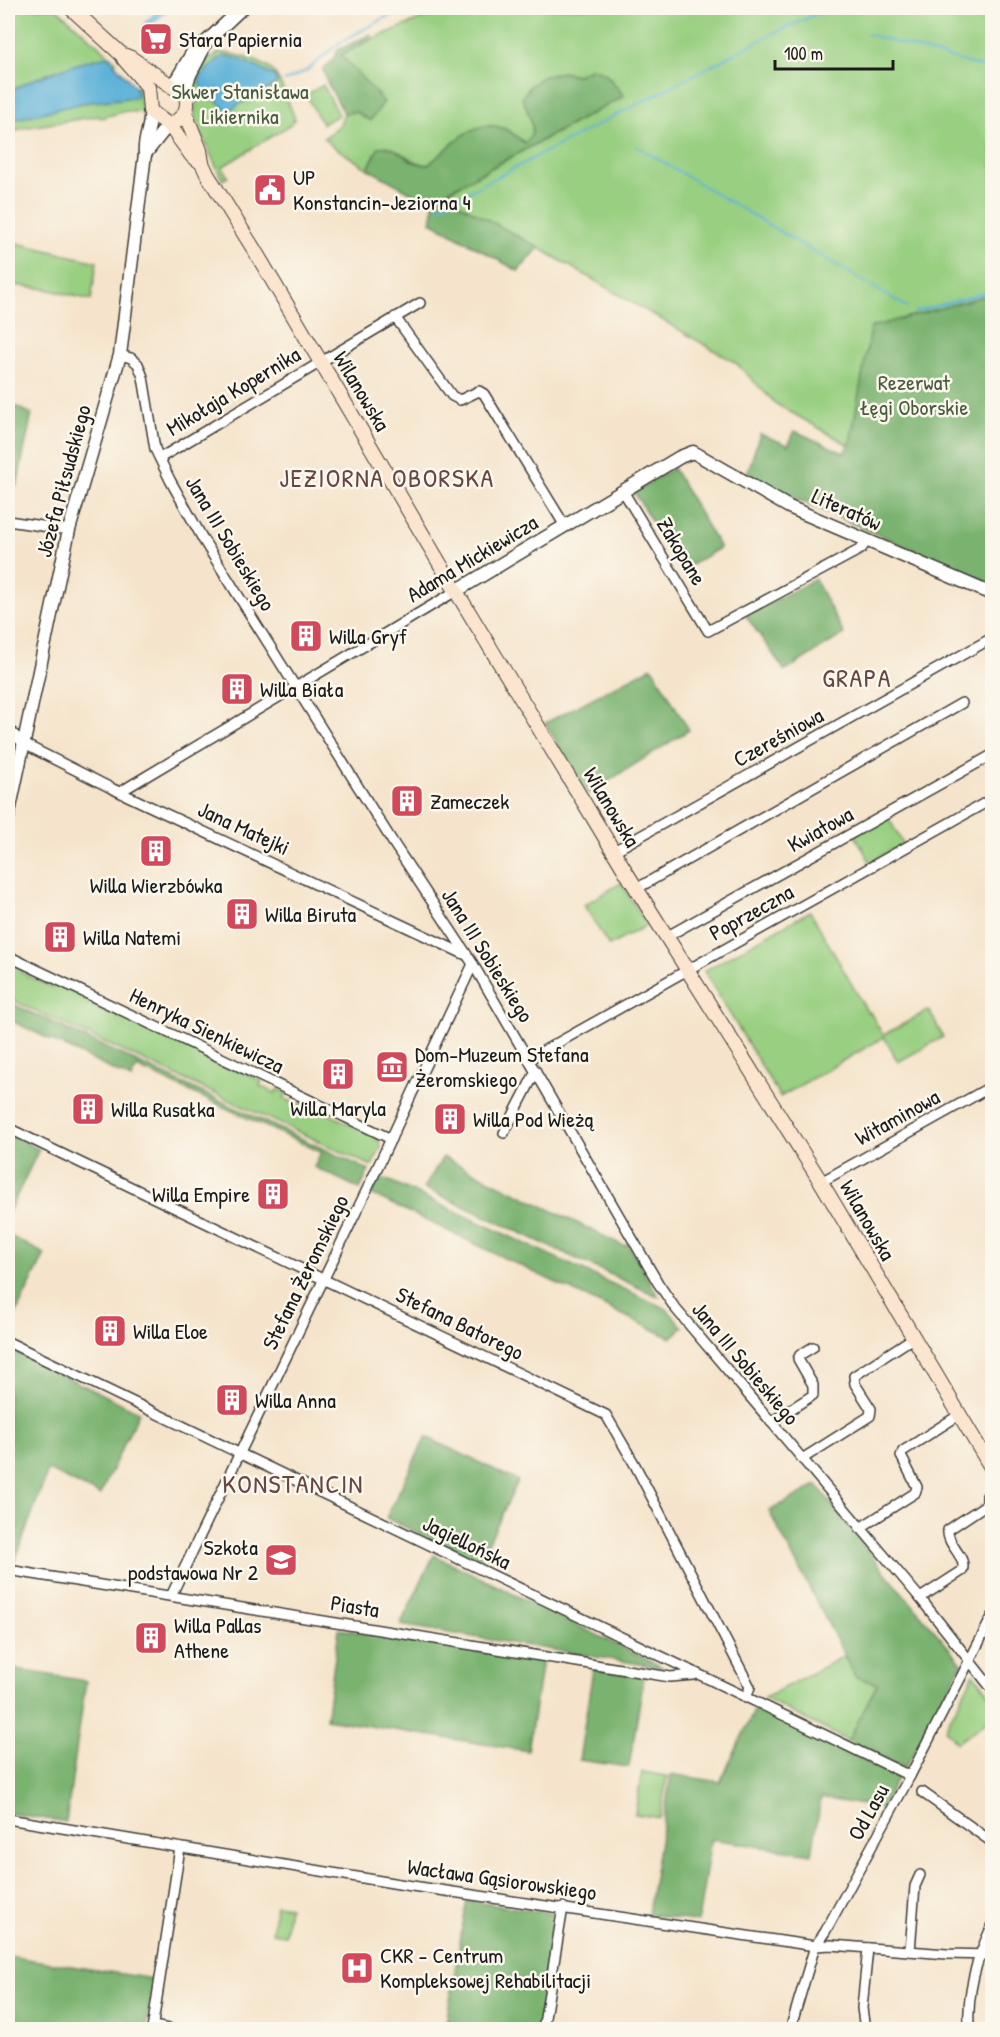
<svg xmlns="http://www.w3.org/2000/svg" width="1000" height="2037" font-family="'Patrick Hand',sans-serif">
	<rect width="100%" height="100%" fill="#fbf7ec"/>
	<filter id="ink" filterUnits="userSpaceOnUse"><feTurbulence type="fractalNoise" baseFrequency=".0167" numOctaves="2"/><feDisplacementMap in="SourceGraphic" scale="12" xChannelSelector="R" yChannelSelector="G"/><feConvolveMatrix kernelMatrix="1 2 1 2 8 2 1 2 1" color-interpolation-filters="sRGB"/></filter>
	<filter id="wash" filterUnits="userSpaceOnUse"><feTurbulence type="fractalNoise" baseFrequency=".008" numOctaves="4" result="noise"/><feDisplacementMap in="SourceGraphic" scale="24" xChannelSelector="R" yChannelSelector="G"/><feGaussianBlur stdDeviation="1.35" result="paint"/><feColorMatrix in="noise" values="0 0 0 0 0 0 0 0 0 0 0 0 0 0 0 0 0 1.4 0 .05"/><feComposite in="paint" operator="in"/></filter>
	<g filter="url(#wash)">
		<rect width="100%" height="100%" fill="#f5e4cb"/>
		<g fill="#99cf81" stroke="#5a764e" stroke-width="1.5">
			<path d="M8,8H56L116,61L115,66L136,88L138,86L143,113L126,111L101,118L98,116L23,128L16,131L8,139Z"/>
			<path d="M449,8H992V504L882,469L847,444L776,404L736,363L539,248L442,195L624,96L604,73L577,75L562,72L522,98C528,113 540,131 525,143C479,107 463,137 428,165C410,162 402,151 386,146L375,154L368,169L331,145L324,138L340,125L344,113L356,112L341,55L372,39Z"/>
			<path d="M219,52C236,54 266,61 276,75C284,88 289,105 295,119L290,125L222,167L228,177L222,180L194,117L196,101L192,86L200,67L208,58H213Z"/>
			<path d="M323,85L339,115L322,124L306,95Z"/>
			<path d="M8,241L97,262L91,300L46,289L8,284Z"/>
			<path d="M888,817L903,844L870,862L855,835Z"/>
			<path d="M621,883L647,925L609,946L584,905Z"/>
			<path d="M810,911L868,1013L870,1012L883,1035L929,1010L943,1037L898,1062L884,1037L780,1097L704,971Z"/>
			<path d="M14,963L24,967L21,973L52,987L55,982L262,1081L260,1086L275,1093L278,1089L287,1093L284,1098L299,1106L302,1101L377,1137L381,1147L372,1166L8,998V966L11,967Z"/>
			<path d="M844,1656L856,1677L878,1684L848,1741L764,1698Z"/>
			<path d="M974,1674L992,1697V1717L957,1743L945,1729Z"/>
			<path d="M642,1772L667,1776L660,1818L635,1814Z"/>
			<path d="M276,1905L289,1907L285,1935L272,1933Z"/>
		</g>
		<g fill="#7ab26f" stroke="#4b6746" stroke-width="1.5">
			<path d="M371,34L372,39L341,55L384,102L370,121L356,112L344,113L327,82L323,69L332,61L338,50Z"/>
			<path d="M592,68L605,73L624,96L442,194L539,248L518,271L431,222L434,205L368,169L379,147C393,144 401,155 412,161C417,164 422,164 428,165C450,148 473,115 505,129C512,132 519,139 525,143C540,131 528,113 522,98L530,86L542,77L562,72L577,75Z"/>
			<path d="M992,294V584L778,491L747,474L760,434L788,445L795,431L844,453L850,443L871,327Z"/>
			<path d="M8,403L32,414L17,485L8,484Z"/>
			<path d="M673,468L720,548L681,571L634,492Z"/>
			<path d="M815,579L844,634L785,671L746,616Z"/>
			<path d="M652,667L689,730L588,794L545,723Z"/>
			<path d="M8,1002L369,1170L360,1189L314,1167L321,1152L137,1067L131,1079L8,1019Z"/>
			<path d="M8,1135L39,1149L8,1214Z"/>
			<path d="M443,1157L624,1246L628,1244L659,1297L424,1188Z"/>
			<path d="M381,1177L667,1309L683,1327L671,1338L371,1194Z"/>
			<path d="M8,1235L45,1254L8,1330Z"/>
			<path d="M8,1349L139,1412L100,1495L48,1470L14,1564L8,1562Z"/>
			<path d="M426,1437L518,1481L479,1562L386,1518Z"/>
			<path d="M817,1485L879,1565L962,1663L905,1768L848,1741L877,1684L856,1677L769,1511Z"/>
			<path d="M434,1555L664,1668L400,1625Z"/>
			<path d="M339,1629L542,1661L528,1751L326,1719Z"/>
			<path d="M8,1668L86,1681L66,1822L8,1813Z"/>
			<path d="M593,1669L644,1677L629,1767L579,1760Z"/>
			<path d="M756,1707L898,1777L881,1808L821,1798L812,1854L711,1839L698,1922L648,1914L671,1774L720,1782Z"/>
			<path d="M467,1901L555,1914L538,2029H445Z"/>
			<path d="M8,1956L154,1979L146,2029H8Z"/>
		</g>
		<g fill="#5cb1d8" stroke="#3c667a" stroke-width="1.5">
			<path d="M108,56L136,88L137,97L83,103L8,121V92C39,75 73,64 108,56Z"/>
			<path d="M223,56C241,56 259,70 275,76L277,83L257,97L242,102L231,110H226L201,87L199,80L204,72Z"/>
		</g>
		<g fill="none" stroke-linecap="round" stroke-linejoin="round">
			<g stroke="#5cb1d8" stroke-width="2">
				<path d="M867,34L992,70"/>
				<path d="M285,81L306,71L339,43L403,8"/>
				<path d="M636,146L907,307"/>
				<path d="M438,208L772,34L830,8"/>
				<path d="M914,312L992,291"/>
			</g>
			<path stroke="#5cb1d8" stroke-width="8" d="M148,24L165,8"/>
		</g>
	</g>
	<g filter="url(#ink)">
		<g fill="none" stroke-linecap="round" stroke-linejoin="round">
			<g stroke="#3d3a36" stroke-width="12">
				<g id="minor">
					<path d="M395,317L452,396L460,400L479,391L484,394L565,526"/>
					<path d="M120,355L131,358L138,364L143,377L155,449L170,480L204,541L394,844L473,964L658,1283L675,1308L920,1598L992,1689"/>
					<path d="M160,458L420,303"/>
					<path d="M623,491L708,631L861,549L867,541"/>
					<path d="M8,521L69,530"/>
					<path d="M8,729L24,744L113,789L466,955"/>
					<path d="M120,792L456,591"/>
					<path d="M614,851L992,638"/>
					<path d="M636,889L962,703"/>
					<path d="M666,937L992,755"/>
					<path d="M8,956L391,1139"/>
					<path d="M529,1059L992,799"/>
					<path d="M8,1128L606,1415L635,1465L750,1687L746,1698"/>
					<path d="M504,1133L536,1071"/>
					<path d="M821,1182L992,1086"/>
					<path d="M8,1342L910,1776"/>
					<path d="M771,1422L813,1395V1385L798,1359L800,1355L813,1347"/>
					<path d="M802,1459L870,1416L871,1409L855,1384L854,1376L913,1338"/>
					<path d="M860,1528L915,1493L917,1487L901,1456L903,1451L959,1415"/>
					<path d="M8,1570L670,1677L694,1675"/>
					<path d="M171,1596L372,1179L473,964"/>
					<path d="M920,1598L962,1571C968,1557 946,1545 948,1530L987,1504V1496L992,1493"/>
					<path d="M922,1792L992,1842"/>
					<path d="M8,1819L399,1884L815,1946L831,1945L947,1954L992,1955"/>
					<path d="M910,1951L915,1886L920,1875"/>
					<path d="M153,2026L173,2030"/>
					<path d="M152,2030L180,1848"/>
					<path d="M543,2030L563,1907"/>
					<path d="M790,2030L815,1946L825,1932L910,1776L992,1617"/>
					<path d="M865,2030L862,2008L868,1948"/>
					<path d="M969,2030C967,1991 976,1960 992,1926"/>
				</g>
			</g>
			<g stroke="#3d3a36" stroke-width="15">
				<g id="tertiary">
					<path d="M170,85L177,79L195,48L205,43L242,8"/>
					<path d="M186,96C184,76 200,62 205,43"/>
					<path d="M145,154L168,125"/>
					<path d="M456,591L680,457L693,452L789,507L992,594"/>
					<path d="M8,817L69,530L120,355L145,154C143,139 152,126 150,111"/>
				</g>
			</g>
			<g stroke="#3d3a36" stroke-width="16">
				<g id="secondary">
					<path d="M71,8L121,54L131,58L186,96C190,111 182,118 170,126"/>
					<path d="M124,59L148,87L150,111L170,126"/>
					<path d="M185,113L200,150L202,163L207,174L255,251L456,591L629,877L821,1182L992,1469"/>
					<path d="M170,126L192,156L202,163"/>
				</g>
			</g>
			<use href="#minor" stroke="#fff" stroke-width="9"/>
			<use href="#tertiary" stroke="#fff" stroke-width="12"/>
			<use href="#secondary" stroke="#fce5cf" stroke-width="14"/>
		</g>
	</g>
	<defs>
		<g id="supermarket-square" transform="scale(1.725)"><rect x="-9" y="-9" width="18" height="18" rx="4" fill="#d1495b" stroke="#fbf7ec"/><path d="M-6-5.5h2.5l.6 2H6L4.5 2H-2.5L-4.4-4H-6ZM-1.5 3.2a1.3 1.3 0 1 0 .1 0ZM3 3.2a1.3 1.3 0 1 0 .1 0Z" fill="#fff"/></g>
		<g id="civic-square" transform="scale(1.725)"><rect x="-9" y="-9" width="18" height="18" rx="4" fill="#d1495b" stroke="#fbf7ec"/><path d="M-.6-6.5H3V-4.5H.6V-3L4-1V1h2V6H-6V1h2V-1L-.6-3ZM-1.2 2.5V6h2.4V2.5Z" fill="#fff"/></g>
		<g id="building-square" transform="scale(1.725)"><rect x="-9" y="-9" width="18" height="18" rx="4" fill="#d1495b" stroke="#fbf7ec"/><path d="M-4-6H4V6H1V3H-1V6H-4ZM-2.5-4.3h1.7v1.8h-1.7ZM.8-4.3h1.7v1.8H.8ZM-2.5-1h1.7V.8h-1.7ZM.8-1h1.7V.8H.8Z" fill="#fff"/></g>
		<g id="museum-square" transform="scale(1.725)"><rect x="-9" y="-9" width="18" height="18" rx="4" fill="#d1495b" stroke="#fbf7ec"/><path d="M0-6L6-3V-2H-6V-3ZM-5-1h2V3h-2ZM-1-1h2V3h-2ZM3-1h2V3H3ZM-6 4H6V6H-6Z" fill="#fff"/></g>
		<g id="school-square" transform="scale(1.725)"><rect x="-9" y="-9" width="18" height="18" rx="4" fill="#d1495b" stroke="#fbf7ec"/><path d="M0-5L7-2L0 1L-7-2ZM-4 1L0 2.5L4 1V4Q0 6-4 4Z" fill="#fff"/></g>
		<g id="hospital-square" transform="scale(1.725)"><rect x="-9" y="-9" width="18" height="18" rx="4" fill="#d1495b" stroke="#fbf7ec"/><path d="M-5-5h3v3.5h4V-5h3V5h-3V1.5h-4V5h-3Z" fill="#fff"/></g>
	</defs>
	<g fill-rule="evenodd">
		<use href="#supermarket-square" x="156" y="39"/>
		<use href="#civic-square" x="270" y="190"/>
		<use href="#building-square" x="306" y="636"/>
		<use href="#building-square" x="237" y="689"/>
		<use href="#building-square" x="407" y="801"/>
		<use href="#building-square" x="156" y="851"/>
		<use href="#building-square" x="242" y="914"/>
		<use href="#building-square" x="60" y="937"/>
		<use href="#museum-square" x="392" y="1067"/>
		<use href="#building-square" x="338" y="1074"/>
		<use href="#building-square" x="88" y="1109"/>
		<use href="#building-square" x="450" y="1119"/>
		<use href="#building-square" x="273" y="1194"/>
		<use href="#building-square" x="110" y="1331"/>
		<use href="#building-square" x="232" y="1400"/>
		<use href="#school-square" x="281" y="1560"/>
		<use href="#building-square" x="151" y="1638"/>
		<use href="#hospital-square" x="357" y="1968"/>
	</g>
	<g text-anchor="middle" stroke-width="5" stroke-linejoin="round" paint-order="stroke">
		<g font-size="22" fill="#1c1c1c" stroke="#fbf7ec" text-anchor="start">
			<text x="179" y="47">Stara Papiernia</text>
			<text x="293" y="185">UP<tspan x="293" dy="25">Konstancin-Jeziorna 4</tspan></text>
			<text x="329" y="644">Willa Gryf</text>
			<text x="260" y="697">Willa Biała</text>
			<text x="430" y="809">Zameczek</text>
			<text x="156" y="893" text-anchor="middle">Willa Wierzbówka</text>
			<text x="265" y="922">Willa Biruta</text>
			<text x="83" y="945">Willa Natemi</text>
			<text x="415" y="1062">Dom-Muzeum Stefana<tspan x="415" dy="25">Żeromskiego</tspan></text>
			<text x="338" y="1116" text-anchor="middle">Willa Maryla</text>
			<text x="111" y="1117">Willa Rusałka</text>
			<text x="473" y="1127">Willa Pod Wieżą</text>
			<text x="250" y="1202" text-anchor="end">Willa Empire</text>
			<text x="133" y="1339">Willa Eloe</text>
			<text x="255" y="1408">Willa Anna</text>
			<text x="258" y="1555" text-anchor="end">Szkoła<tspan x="258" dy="25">podstawowa Nr 2</tspan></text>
			<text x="174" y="1633">Willa Pallas<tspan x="174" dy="25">Athene</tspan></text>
			<text x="380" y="1963">CKR - Centrum<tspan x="380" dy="25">Kompleksowej Rehabilitacji</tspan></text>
		</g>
		<g font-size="22" fill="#485b3f" stroke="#fbf7ec">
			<text x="240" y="99">Skwer Stanisława<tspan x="240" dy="25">Likiernika</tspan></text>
			<text x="914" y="390">Rezerwat<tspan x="914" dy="25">Łęgi Oborskie</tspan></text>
		</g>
		<g font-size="22" fill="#1c1c1c" stroke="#fbf7ec">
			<text transform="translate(233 391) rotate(-31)" y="8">Mikołaja Kopernika</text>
			<text transform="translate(362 391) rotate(59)" y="8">Wilanowska</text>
			<text transform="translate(63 481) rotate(-75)" y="8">Józefa Piłsudskiego</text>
			<text transform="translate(847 509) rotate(24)" y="8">Literatów</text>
			<text transform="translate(231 543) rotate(59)" y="8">Jana III Sobieskiego</text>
			<text transform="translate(682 551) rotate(59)" y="8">Zakopane</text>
			<text transform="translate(472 558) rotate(-31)" y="8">Adama Mickiewicza</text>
			<text transform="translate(778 737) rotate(-29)" y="8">Czereśniowa</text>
			<text transform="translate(612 807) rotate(59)" y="8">Wilanowska</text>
			<text transform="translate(244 828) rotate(25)" y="8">Jana Matejki</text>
			<text transform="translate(820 829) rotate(-29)" y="8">Kwiatowa</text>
			<text transform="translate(751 912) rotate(-29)" y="8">Poprzeczna</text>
			<text transform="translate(488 955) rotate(58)" y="8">Jana III Sobieskiego</text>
			<text transform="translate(207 1030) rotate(26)" y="8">Henryka Sienkiewicza</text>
			<text transform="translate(897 1117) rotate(-29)" y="8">Witaminowa</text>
			<text transform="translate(868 1220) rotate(60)" y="8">Wilanowska</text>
			<text transform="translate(305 1272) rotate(-64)" y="8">Stefana Żeromskiego</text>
			<text transform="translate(460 1323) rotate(26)" y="8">Stefana Batorego</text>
			<text transform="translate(746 1363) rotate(50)" y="8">Jana III Sobieskiego</text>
			<text transform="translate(467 1542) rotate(26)" y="8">Jagiellońska</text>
			<text transform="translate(355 1606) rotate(9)" y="8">Piasta</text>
			<text transform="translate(868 1812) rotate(-61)" y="8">Od Lasu</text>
			<text transform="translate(502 1879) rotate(8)" y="8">Wacława Gąsiorowskiego</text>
		</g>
		<g font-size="26" letter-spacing="1.5" fill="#654846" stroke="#fbf7ec">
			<text x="387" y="487">JEZIORNA OBORSKA</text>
			<text x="857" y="687">GRAPA</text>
			<text x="293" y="1493">KONSTANCIN</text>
		</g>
	</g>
	<rect width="1000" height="2037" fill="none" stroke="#fbf7ec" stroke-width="30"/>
	<path d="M775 60v9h118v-9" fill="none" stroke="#1c1c1c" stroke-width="3"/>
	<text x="784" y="60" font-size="18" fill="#1c1c1c" stroke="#fbf7ec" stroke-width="4.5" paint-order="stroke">100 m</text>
</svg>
